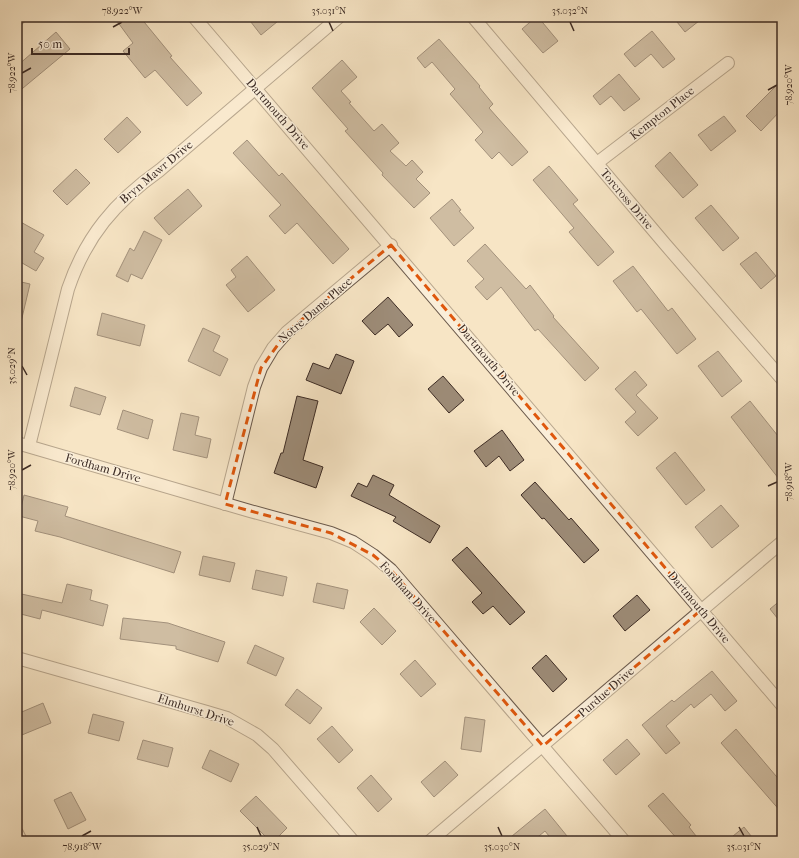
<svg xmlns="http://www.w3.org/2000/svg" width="799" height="858" font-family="'IM FELL French Canon',serif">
	<rect width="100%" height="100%" fill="#f7e5c5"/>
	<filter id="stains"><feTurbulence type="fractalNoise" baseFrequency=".005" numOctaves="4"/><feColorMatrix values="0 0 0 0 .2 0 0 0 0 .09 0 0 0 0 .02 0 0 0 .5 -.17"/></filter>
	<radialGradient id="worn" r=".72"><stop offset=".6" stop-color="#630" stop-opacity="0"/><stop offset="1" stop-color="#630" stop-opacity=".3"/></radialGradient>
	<g fill="#9d8c78" stroke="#3c2b24">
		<path d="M114,17H140L172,56L170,57L202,93L187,106L155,70L145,78L123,51L133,43Z"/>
		<path d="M247,17H283L261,35Z"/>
		<path d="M536,17H538L558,41L543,53L522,29Z"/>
		<path d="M673,17H704L685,32Z"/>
		<path d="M652,31L675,59L663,68L651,54L635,67L624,54Z"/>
		<path d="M56,32L70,49L17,93V66Z"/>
		<path d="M439,39L480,86L479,87L493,104L489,108L528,152L512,166L499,152L492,159L475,140L483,132L450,94L455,89L432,62L425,68L417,58Z"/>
		<path d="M342,60L357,77L341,91L351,102L349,103L374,131L382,124L399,143L390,151L406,166L412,160L423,172L416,179L430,193L414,208L382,175L383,173L345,131L348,129L312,88Z"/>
		<path d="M619,74L640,99L624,111L611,96L600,105L593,96Z"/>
		<path d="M782,80V109L761,131L746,116Z"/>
		<path d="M724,116L736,131L711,151L698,135Z"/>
		<path d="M127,117L141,132L118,153L104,139Z"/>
		<path d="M247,140L279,176L282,173L349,249L333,264L297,223L285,234L269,216L281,205L233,153Z"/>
		<path d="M670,152L698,185L683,198L655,166Z"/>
		<path d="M549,166L578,200L573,204L614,252L598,266L569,232L574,228L533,180Z"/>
		<path d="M76,169L90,183L67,205L53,191Z"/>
		<path d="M188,189L202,206L169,235L154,218Z"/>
		<path d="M452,199L461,210L459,211L474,228L454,246L430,218Z"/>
		<path d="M711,205L739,238L723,251L695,218Z"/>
		<path d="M17,220L44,235L34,252L44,258L36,271L17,260Z"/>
		<path d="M144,231L162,240L142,279L131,274L128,282L116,276L130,248L134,251Z"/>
		<path d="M485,244L526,289L530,285L554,316L553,317L599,368L585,381L538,329L535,331L501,287L487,300L475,287L484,279L467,261Z"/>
		<path d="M756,252L776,276L761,289L740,264Z"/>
		<path d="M247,256L275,290L248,312L226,285L236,277L231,270Z"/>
		<path d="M633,266L668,311L672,308L696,339L677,354L641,309L637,312L613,281Z"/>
		<path d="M17,281L30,284L21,322L17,321Z"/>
		<path d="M388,297L413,325L399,337L388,324L375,335L362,321Z"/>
		<path d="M102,313L145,325L140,346L97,335Z"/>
		<path d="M203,328L220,336L213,351L228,359L220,376L188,361Z"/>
		<path d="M718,351L742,381L722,397L698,366Z"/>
		<path d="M336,354L354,361L341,394L306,380L313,363L329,369Z"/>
		<path d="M635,371L647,385L636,395L658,418L638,436L625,422L636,412L615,389Z"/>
		<path d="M443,376L464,400L449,413L428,389Z"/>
		<path d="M75,387L106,397L100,415L70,406Z"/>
		<path d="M297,396L318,401L303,460L323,467L316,488L274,473L281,453H283Z"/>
		<path d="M750,401L782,441V483L731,417Z"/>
		<path d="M123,410L153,420L148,439L117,429Z"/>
		<path d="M181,413L199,417L195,435L211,439L207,458L173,450Z"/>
		<path d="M502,430L524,460L510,471L499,456L486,467L474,451Z"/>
		<path d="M675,452L705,490L686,505L656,468Z"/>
		<path d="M373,475L394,485L389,495L440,526L430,543L393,521L396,517L351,496L358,483L367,487Z"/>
		<path d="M535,482L569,520L571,518L599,550L584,563L544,518L542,519L521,495Z"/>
		<path d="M24,495L68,507L65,516L181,552L174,573L60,537L35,531L38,521L19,516Z"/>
		<path d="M721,505L739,526L712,548L695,527Z"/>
		<path d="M467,547L525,612L510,625L493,606L483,614L472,602L482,593L452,560Z"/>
		<path d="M203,556L235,563L230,582L199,575Z"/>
		<path d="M256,570L287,577L283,596L252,589Z"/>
		<path d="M317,583L348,590L344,609L313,602Z"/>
		<path d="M67,584L92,590L90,600L108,605L103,626L42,610L40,619L17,613V593L62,603Z"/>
		<path d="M637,595L650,610L625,631L613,616Z"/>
		<path d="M782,599V624L770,609Z"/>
		<path d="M374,608L396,631L382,645L360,622Z"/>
		<path d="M123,618L168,623L225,642L218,662L176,649V646L120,639Z"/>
		<path d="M255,645L284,658L276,676L247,663Z"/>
		<path d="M546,655L567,679L553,692L532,668Z"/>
		<path d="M415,660L436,684L421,697L400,674Z"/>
		<path d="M712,671L737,701L725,711L711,694L694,708L691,704L666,726L680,743L666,754L642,725L672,700L674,702Z"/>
		<path d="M297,689L322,708L310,724L285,705Z"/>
		<path d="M43,703L51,723L17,737V714Z"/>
		<path d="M93,714L124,722L119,741L88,733Z"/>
		<path d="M465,717L485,720L481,752L461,749Z"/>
		<path d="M332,726L353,750L339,763L317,739Z"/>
		<path d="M736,729L782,783V813L721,743Z"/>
		<path d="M627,739L640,754L616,775L603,760Z"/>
		<path d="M143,740L173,748L168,767L137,759Z"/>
		<path d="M210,750L239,764L231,782L202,768Z"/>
		<path d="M445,761L458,775L434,797L421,782Z"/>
		<path d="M371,775L392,799L378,812L357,788Z"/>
		<path d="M71,792L86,820L68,829L54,800Z"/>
		<path d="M663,793L691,825L689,827L700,841H679L648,806Z"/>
		<path d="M256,796L287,828L274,841H270L240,811Z"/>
		<path d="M545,809L567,836L561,841H553L545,831L533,841H506Z"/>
		<path d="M744,827L755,841H727Z"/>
	</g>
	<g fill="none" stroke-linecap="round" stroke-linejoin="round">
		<g stroke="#6b5a4c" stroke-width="14">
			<g id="minor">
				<path d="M194,17L782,705"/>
				<path d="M473,17L665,244L782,379"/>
				<path d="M17,20L20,17"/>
				<path d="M597,163L728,63"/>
				<path d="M17,443L250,511L331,533L353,542L373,555L391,570L624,841"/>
				<path d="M29,446L68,289C86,236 115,202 160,170L339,17"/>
				<path d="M225,504L254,387L261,368L273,348L287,332L391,245"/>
				<path d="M17,658L207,712L227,718L257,735L273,749L353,841"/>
				<path d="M17,833L21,841"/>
				<path d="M430,841L782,542"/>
			</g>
		</g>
		<use href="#minor" stroke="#faeed9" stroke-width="12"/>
	</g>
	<path d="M0 0H799V858H0ZM391,245L701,610L543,746L391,570L373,555L331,533L225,504L261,368L287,332Z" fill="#f7e5c5" fill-opacity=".55" fill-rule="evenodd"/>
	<path fill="none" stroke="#df570d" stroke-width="3" stroke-dasharray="8 5" stroke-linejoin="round" d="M391,245L701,610L543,746L391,570L373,555L331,533L225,504L261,368L287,332Z"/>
	<path fill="none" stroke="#3c2b24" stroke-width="1.5" d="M329,22L333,31M570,22L574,31M113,27L122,22M22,73L31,68M768,90L777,85M22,366L27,375M22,470L31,465M768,486L777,482M257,827L261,836M498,827L502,836M739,827L744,836M82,836L91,831"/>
	<g text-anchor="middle" stroke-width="3" stroke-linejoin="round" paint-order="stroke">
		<g font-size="12" fill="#3c2b24" stroke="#faeed9">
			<text transform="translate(662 113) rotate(-38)" y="4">Kempton Place</text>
			<text transform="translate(278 114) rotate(49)" y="4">Dartmouth Drive</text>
			<text transform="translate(156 172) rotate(-40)" y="4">Bryn Mawr Drive</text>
			<text transform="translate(627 199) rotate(50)" y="4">Torcross Drive</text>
			<text transform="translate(315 310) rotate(-41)" y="4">Notre Dame Place</text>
			<text transform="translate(489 360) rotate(50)" y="4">Dartmouth Drive</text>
			<text transform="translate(103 468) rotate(16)" y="4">Fordham Drive</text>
			<text transform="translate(408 592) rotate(48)" y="4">Fordham Drive</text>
			<text transform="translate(699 607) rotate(50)" y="4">Dartmouth Drive</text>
			<text transform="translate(606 692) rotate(-41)" y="4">Purdue Drive</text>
			<text transform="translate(196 710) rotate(18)" y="4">Elmhurst Drive</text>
		</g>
	</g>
	<rect width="799" height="858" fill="none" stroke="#f7e5c5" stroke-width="44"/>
	<path d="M32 48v6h97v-6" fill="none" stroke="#3c2b24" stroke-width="2"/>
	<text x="38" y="48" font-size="12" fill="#3c2b24" stroke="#faeed9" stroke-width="3" paint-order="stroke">50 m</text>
	<rect x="22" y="22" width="755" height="814" fill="none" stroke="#3c2b24" stroke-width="1.5"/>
	<g font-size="10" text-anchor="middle" fill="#3c2b24">
		<text x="122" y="14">78.922°W</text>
		<text x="329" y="14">35.031°N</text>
		<text x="570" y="14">35.032°N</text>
		<text transform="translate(11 73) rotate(-90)" y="4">78.922°W</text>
		<text transform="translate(788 85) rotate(-90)" y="4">78.920°W</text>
		<text transform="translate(11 366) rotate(-90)" y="4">35.029°N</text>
		<text transform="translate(11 470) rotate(-90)" y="4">78.920°W</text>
		<text transform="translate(788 482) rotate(-90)" y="4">78.918°W</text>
		<text x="82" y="850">78.918°W</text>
		<text x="261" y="850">35.029°N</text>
		<text x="502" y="850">35.030°N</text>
		<text x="744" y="850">35.031°N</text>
	</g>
	<rect width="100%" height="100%" filter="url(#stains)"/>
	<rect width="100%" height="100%" fill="url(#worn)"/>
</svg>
